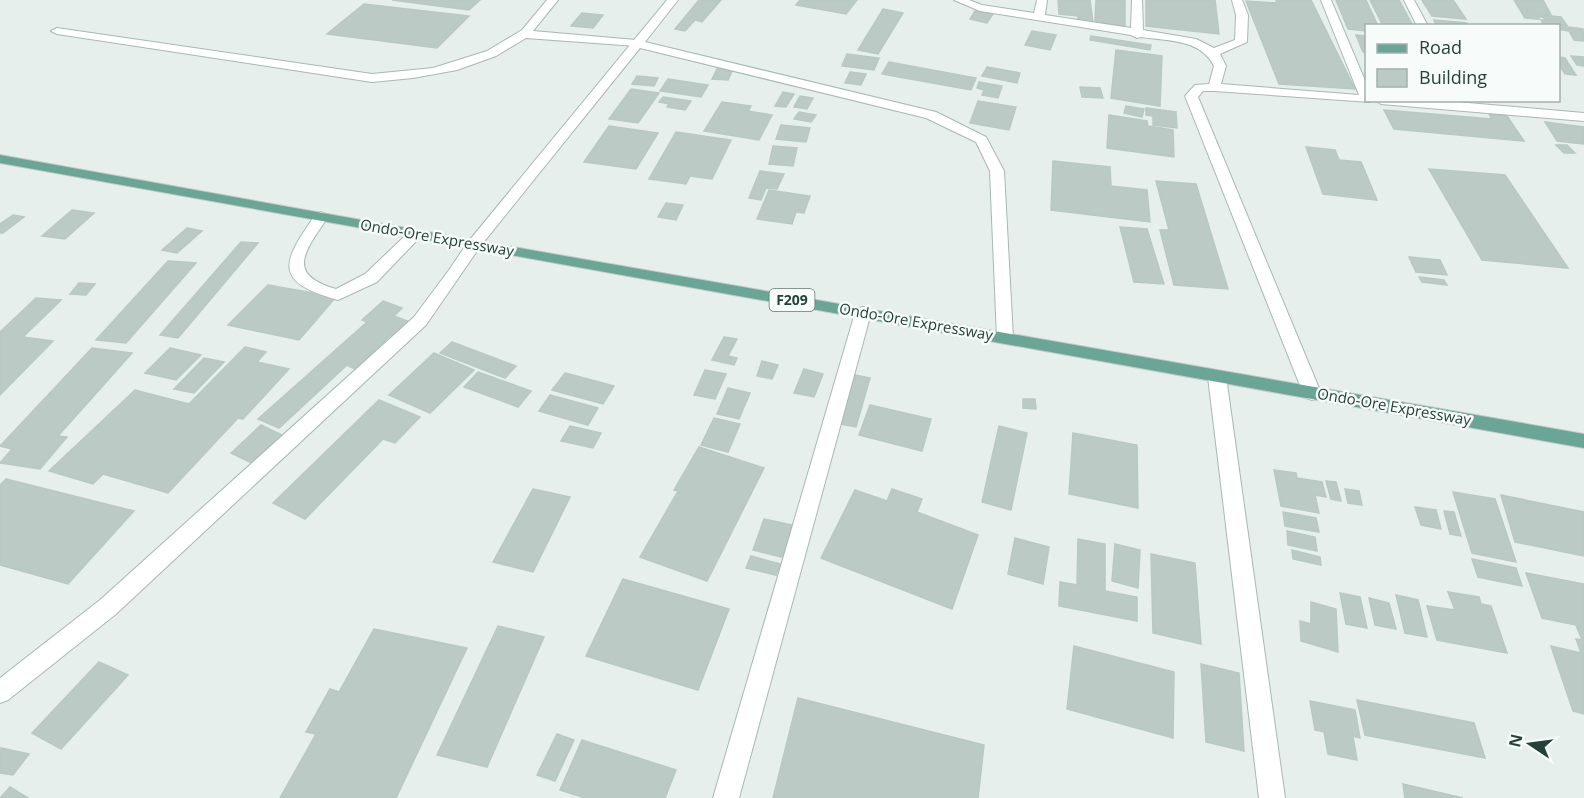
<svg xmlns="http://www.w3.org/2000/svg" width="1584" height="798" font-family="'Open Sans',sans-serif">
	<rect width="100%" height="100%" fill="#e6efeb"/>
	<g fill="#bbcac4" stroke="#b8c9c2" stroke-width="1.5">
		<path d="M392,0H480L469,10Z"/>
		<path d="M699,0H721L702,22L695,20L685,31L675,29Z"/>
		<path d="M800,0H857L846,14L796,5Z"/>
		<path d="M1058,0H1090L1093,23L1078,22V16L1059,14Z"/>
		<path d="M1096,0H1125V26L1095,22Z"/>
		<path d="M1146,0H1215L1219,34L1146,26Z"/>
		<path d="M1276,0H1311L1355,89L1279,84L1246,1L1277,3Z"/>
		<path d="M1336,0H1366L1378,26H1366V31L1348,29Z"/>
		<path d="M1370,0H1399L1413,26H1383Z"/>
		<path d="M1422,0H1453L1466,19L1432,16Z"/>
		<path d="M1514,0H1543L1551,15L1539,14L1542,17H1537L1539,19L1525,18Z"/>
		<path d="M364,4L469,16L437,48L327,34Z"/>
		<path d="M883,9L903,13L878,54L858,50Z"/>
		<path d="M975,11L993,14L987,23L970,19Z"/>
		<path d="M582,13L603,15L593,28L571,26Z"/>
		<path d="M1542,15L1561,17L1568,27L1583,29L1584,41L1574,40L1569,31L1558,29V26H1544L1541,20H1545Z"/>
		<path d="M1434,20L1467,23L1469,26H1437Z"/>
		<path d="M1032,31L1056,35L1050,50L1025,45Z"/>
		<path d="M1356,35L1366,36V52H1363Z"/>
		<path d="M1091,36L1151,45L1150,50L1090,40Z"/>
		<path d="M1116,50L1162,56L1160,106L1111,98Z"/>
		<path d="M847,54L879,58L874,70L842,66Z"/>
		<path d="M1571,56L1584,57V66L1577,65Z"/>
		<path d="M1558,57L1565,58L1576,75L1565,74L1558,63Z"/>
		<path d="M889,62L976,78L971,90L882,74Z"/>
		<path d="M718,67L733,69L728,80L712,79Z"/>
		<path d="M987,67L1020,73L1017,83L982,76Z"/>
		<path d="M850,72L866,74L861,85L845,83Z"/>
		<path d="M637,76L658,78L654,86L632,84Z"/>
		<path d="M668,79L708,85L701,97L660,91Z"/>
		<path d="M979,82L1002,86L998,98L982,95L984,90L977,88Z"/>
		<path d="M1080,87L1100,88L1103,98L1082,97Z"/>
		<path d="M631,89L659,93L638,123L609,119Z"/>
		<path d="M783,92L794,94L786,107L775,106Z"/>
		<path d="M800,96L813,98L807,109L794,107Z"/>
		<path d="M663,97L691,101L685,110L667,107L669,104L659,102Z"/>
		<path d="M978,101L1016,107L1009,130L970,123Z"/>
		<path d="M722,102L751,106L748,111L772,115L759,140L704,131Z"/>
		<path d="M1126,106L1144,109L1142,117L1124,113Z"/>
		<path d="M1146,108L1176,112L1177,128L1153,125V116L1146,115Z"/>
		<path d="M1384,110L1492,119L1489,114L1507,116L1524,141L1394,129Z"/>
		<path d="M799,112L816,115L811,122L794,119Z"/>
		<path d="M1109,115L1147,121L1148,126L1173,130L1174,157L1107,148Z"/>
		<path d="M1545,122L1584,127V144L1557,141Z"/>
		<path d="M781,125L810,128L806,142L776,139Z"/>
		<path d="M609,126L658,133L636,169L584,162Z"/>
		<path d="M676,132L731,140L712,179L690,176L686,184L649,179Z"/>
		<path d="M1556,145H1567L1575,153H1564Z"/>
		<path d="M773,146L797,148L793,166L769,164Z"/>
		<path d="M1306,147L1335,150L1339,160L1361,162L1377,200L1323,194Z"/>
		<path d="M1053,161L1110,167L1111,186L1147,190L1150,222L1051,210Z"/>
		<path d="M1429,169L1505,175L1568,268L1482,260Z"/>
		<path d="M760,171L784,174L777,189L766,188L761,200L749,198Z"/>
		<path d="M1156,181L1196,184L1228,289L1174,285L1160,230H1169Z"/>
		<path d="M769,190L810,196L804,213L796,212L792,224L757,219Z"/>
		<path d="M666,203L683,205L676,220L658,217Z"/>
		<path d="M72,210L94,213L65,239L42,236Z"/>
		<path d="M13,215L24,217L3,233H0V224Z"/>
		<path d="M1120,227L1147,229L1164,284L1134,282Z"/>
		<path d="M187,228L202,231L177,253L162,250Z"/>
		<path d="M241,242L258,243L178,338L160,335Z"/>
		<path d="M1409,257L1440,260L1447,275L1416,272Z"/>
		<path d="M168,261L196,263L126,343L96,340Z"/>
		<path d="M1419,277L1444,280L1447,285L1422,282Z"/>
		<path d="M79,283L95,284L86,295L70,294Z"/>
		<path d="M268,285L336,297L299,340L228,325Z"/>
		<path d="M36,298L61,300L23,337L53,341L0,395V332Z"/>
		<path d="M383,301L402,308L394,316L410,322L395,337L391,335L355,369L347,365L279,428L258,419L367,322L362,320Z"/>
		<path d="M724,337L737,339L728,356L737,358L734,365L712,360Z"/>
		<path d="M452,342L516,366L505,378L440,353Z"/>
		<path d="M245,347L266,352L257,362L289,369L243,419L238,418L168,493L103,474L93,484L49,471L135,390L189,404Z"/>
		<path d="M92,348L132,353L58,436L67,437L40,469L0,463L12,449L0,446Z"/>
		<path d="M170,348L201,355L176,380L145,373Z"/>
		<path d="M434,353L474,370L430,413L389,395Z"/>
		<path d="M204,358L224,362L194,393L174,389Z"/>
		<path d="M762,361L778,365L772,379L757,376Z"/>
		<path d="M804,369L823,374L814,397L794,393Z"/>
		<path d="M705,370L726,374L715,399L694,395Z"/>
		<path d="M478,372L531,391L518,407L464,387Z"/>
		<path d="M565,373L614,386L603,404L552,390Z"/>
		<path d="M855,375L870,378L856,427L840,424Z"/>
		<path d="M728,388L750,393L739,419L717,414Z"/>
		<path d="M550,395L598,408L588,425L539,411Z"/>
		<path d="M1023,399H1035L1036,409L1023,408Z"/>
		<path d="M379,400L420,417L395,443L383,439L305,519L273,503Z"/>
		<path d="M870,405L931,419L922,451L859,435Z"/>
		<path d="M714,418L740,424L728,452L701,445Z"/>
		<path d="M261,425L286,437L256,465L231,453Z"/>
		<path d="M570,426L601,433L593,448L561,441Z"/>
		<path d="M999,426L1027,433L1011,510L982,502Z"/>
		<path d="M1073,433L1137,445L1138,508L1069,494Z"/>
		<path d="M699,447L764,468L707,581L640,557L678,491L674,490Z"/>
		<path d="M1274,470L1296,473L1297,478L1322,482L1326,497L1315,495L1319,513L1281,506Z"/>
		<path d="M6,479L134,511L68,584L0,565V485Z"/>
		<path d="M1326,481L1336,482L1341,501L1331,499Z"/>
		<path d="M533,489L570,497L533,572L493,562Z"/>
		<path d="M892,489L922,499L917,512L978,535L952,609L821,558L855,490L887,501Z"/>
		<path d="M1345,489L1359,491L1362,505L1348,503Z"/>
		<path d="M1453,492L1495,499L1516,562L1472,553Z"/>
		<path d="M1501,495L1584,512V556L1515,542Z"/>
		<path d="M1415,507L1436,510L1441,529L1421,525Z"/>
		<path d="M1444,511L1454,512L1461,536L1450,534Z"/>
		<path d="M1283,512L1316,518L1319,532L1285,526Z"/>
		<path d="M764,519L792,525L782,557L753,550Z"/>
		<path d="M1287,531L1315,537L1317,551L1288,545Z"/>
		<path d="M1015,538L1049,547L1043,584L1008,574Z"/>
		<path d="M1078,539L1105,544V591L1137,597V621L1059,606L1060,582L1077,585Z"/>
		<path d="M1115,544L1140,550L1138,588L1112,581Z"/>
		<path d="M1292,550L1320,557L1321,565L1293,559Z"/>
		<path d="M1151,554L1195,563L1201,644L1153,633Z"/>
		<path d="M751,556L780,564L776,575L746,568Z"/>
		<path d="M1472,559L1516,568L1522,586L1478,577Z"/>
		<path d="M1526,573L1584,584V714L1573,711L1551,646L1581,653L1576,639L1582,640L1576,625L1542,618Z"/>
		<path d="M623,579L729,609L698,690L586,656Z"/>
		<path d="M1448,592L1479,597L1481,604L1491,606L1507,653L1437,640L1427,606L1455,610Z"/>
		<path d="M1340,593L1360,597L1367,628L1346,624Z"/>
		<path d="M1396,595L1418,600L1427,637L1405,633Z"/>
		<path d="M1369,598L1389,603L1396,629L1375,625Z"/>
		<path d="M1311,602L1336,609L1338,652L1301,641L1300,621L1311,624Z"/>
		<path d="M498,626L544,637L487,767L437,755Z"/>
		<path d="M374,629L467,648L396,798H280L316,734L306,732L330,689L339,692Z"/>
		<path d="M1074,646L1174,672L1173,738L1067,709Z"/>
		<path d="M99,662L128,675L61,749L32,733Z"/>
		<path d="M1201,664L1239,673L1244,751L1206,742Z"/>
		<path d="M798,698L984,745L978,798H773Z"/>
		<path d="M1357,700L1474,723L1485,758L1365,735Z"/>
		<path d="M1310,701L1355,710L1360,738L1353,736L1357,760L1328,754L1324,732L1315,730Z"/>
		<path d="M557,734L574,740L555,781L537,775Z"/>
		<path d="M582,740L676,770L665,798H585L560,790Z"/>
		<path d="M1,748L29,754L13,775L0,773Z"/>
		<path d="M1403,784L1463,798H1405Z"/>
		<path d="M10,787L28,798H0Z"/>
	</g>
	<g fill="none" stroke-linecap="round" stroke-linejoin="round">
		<g stroke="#a8b8b2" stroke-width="2">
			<g id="service">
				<path d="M547,0H558L533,31L636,40L642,43L636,46L526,38L496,56L457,70L413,78L372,82L57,34L51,31L57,28L372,74L433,68L487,51L522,30Z"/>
				<path d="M321,212L328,217C306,250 284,274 336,289L365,274L409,232H419L422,235L377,282L338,300C272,282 282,262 316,214Z"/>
			</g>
		</g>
		<g stroke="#a8b8b2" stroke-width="2">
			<g id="minor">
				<path d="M667,0H678L645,42L936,112L986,137L1004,171L1013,338L1011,342H999L997,338L990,171L976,142L926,118L640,48L479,248L426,325L116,614L8,700L0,703V678L100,600L414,317L449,270L468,242Z"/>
				<path d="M954,0H969L982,5L1034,13L1037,0H1047L1045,15L1131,28L1132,0H1142L1143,30L1196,39L1214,48L1235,40L1236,15L1232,0H1242L1248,15L1247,42L1220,54L1226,66L1221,84L1359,95L1321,0H1331L1366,83V100L1370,102L1214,91H1203L1198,97L1321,393L1318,398L1312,400L1306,398L1303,393L1185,96L1195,85L1209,84L1214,66C1201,39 1168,41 1141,37L1137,38L1131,35L980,11Z"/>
				<path d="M1404,0H1414L1428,26H1417Z"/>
				<path d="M1375,100H1433L1584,113V121L1381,104Z"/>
				<path d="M863,307L869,309L871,313L739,798H713L855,313L857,309Z"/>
				<path d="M1217,371L1223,372L1226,377L1285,798H1259L1208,377L1211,372Z"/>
			</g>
		</g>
		<g stroke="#c2cac8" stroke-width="2">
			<path id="primary" d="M0,155L473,240L1584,434V448L0,163Z"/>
		</g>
		<use href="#service" fill="#fff" fill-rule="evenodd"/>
		<use href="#minor" fill="#fff" fill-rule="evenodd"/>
		<use href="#primary" fill="#6aa596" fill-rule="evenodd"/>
	</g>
	<g text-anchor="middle" stroke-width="5" stroke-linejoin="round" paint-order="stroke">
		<rect fill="#f7fbf9" stroke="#637a73" stroke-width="1.5" x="769.5" y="289" width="45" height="22" rx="4.5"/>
		<g font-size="14" font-weight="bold" fill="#24423a">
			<text x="792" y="305">F209</text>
		</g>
		<g font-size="15" fill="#24423a" stroke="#f7fbf9">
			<text transform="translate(437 238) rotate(10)" y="5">Ondo-Ore Expressway</text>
			<text transform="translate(916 322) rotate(10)" y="5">Ondo-Ore Expressway</text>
			<text transform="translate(1394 407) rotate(10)" y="5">Ondo-Ore Expressway</text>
		</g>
	</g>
	<rect x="1365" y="24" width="195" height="78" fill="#f7fbf9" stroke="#a3b1ad" stroke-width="1.5"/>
	<rect x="1377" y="44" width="30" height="9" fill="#6aa596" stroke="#a3b1ad" stroke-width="1.5"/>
	<text x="1419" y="54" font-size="18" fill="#24423a">Road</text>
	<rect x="1377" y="69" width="30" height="18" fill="#bbcac4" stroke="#a3b1ad" stroke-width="1.5"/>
	<text x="1419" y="84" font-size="18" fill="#24423a">Building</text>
	<g transform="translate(1530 744) rotate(283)" stroke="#f7fbf9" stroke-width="4.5" paint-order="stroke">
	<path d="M0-4.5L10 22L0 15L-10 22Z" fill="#24423a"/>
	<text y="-9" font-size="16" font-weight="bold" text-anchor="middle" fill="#24423a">N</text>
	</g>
</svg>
